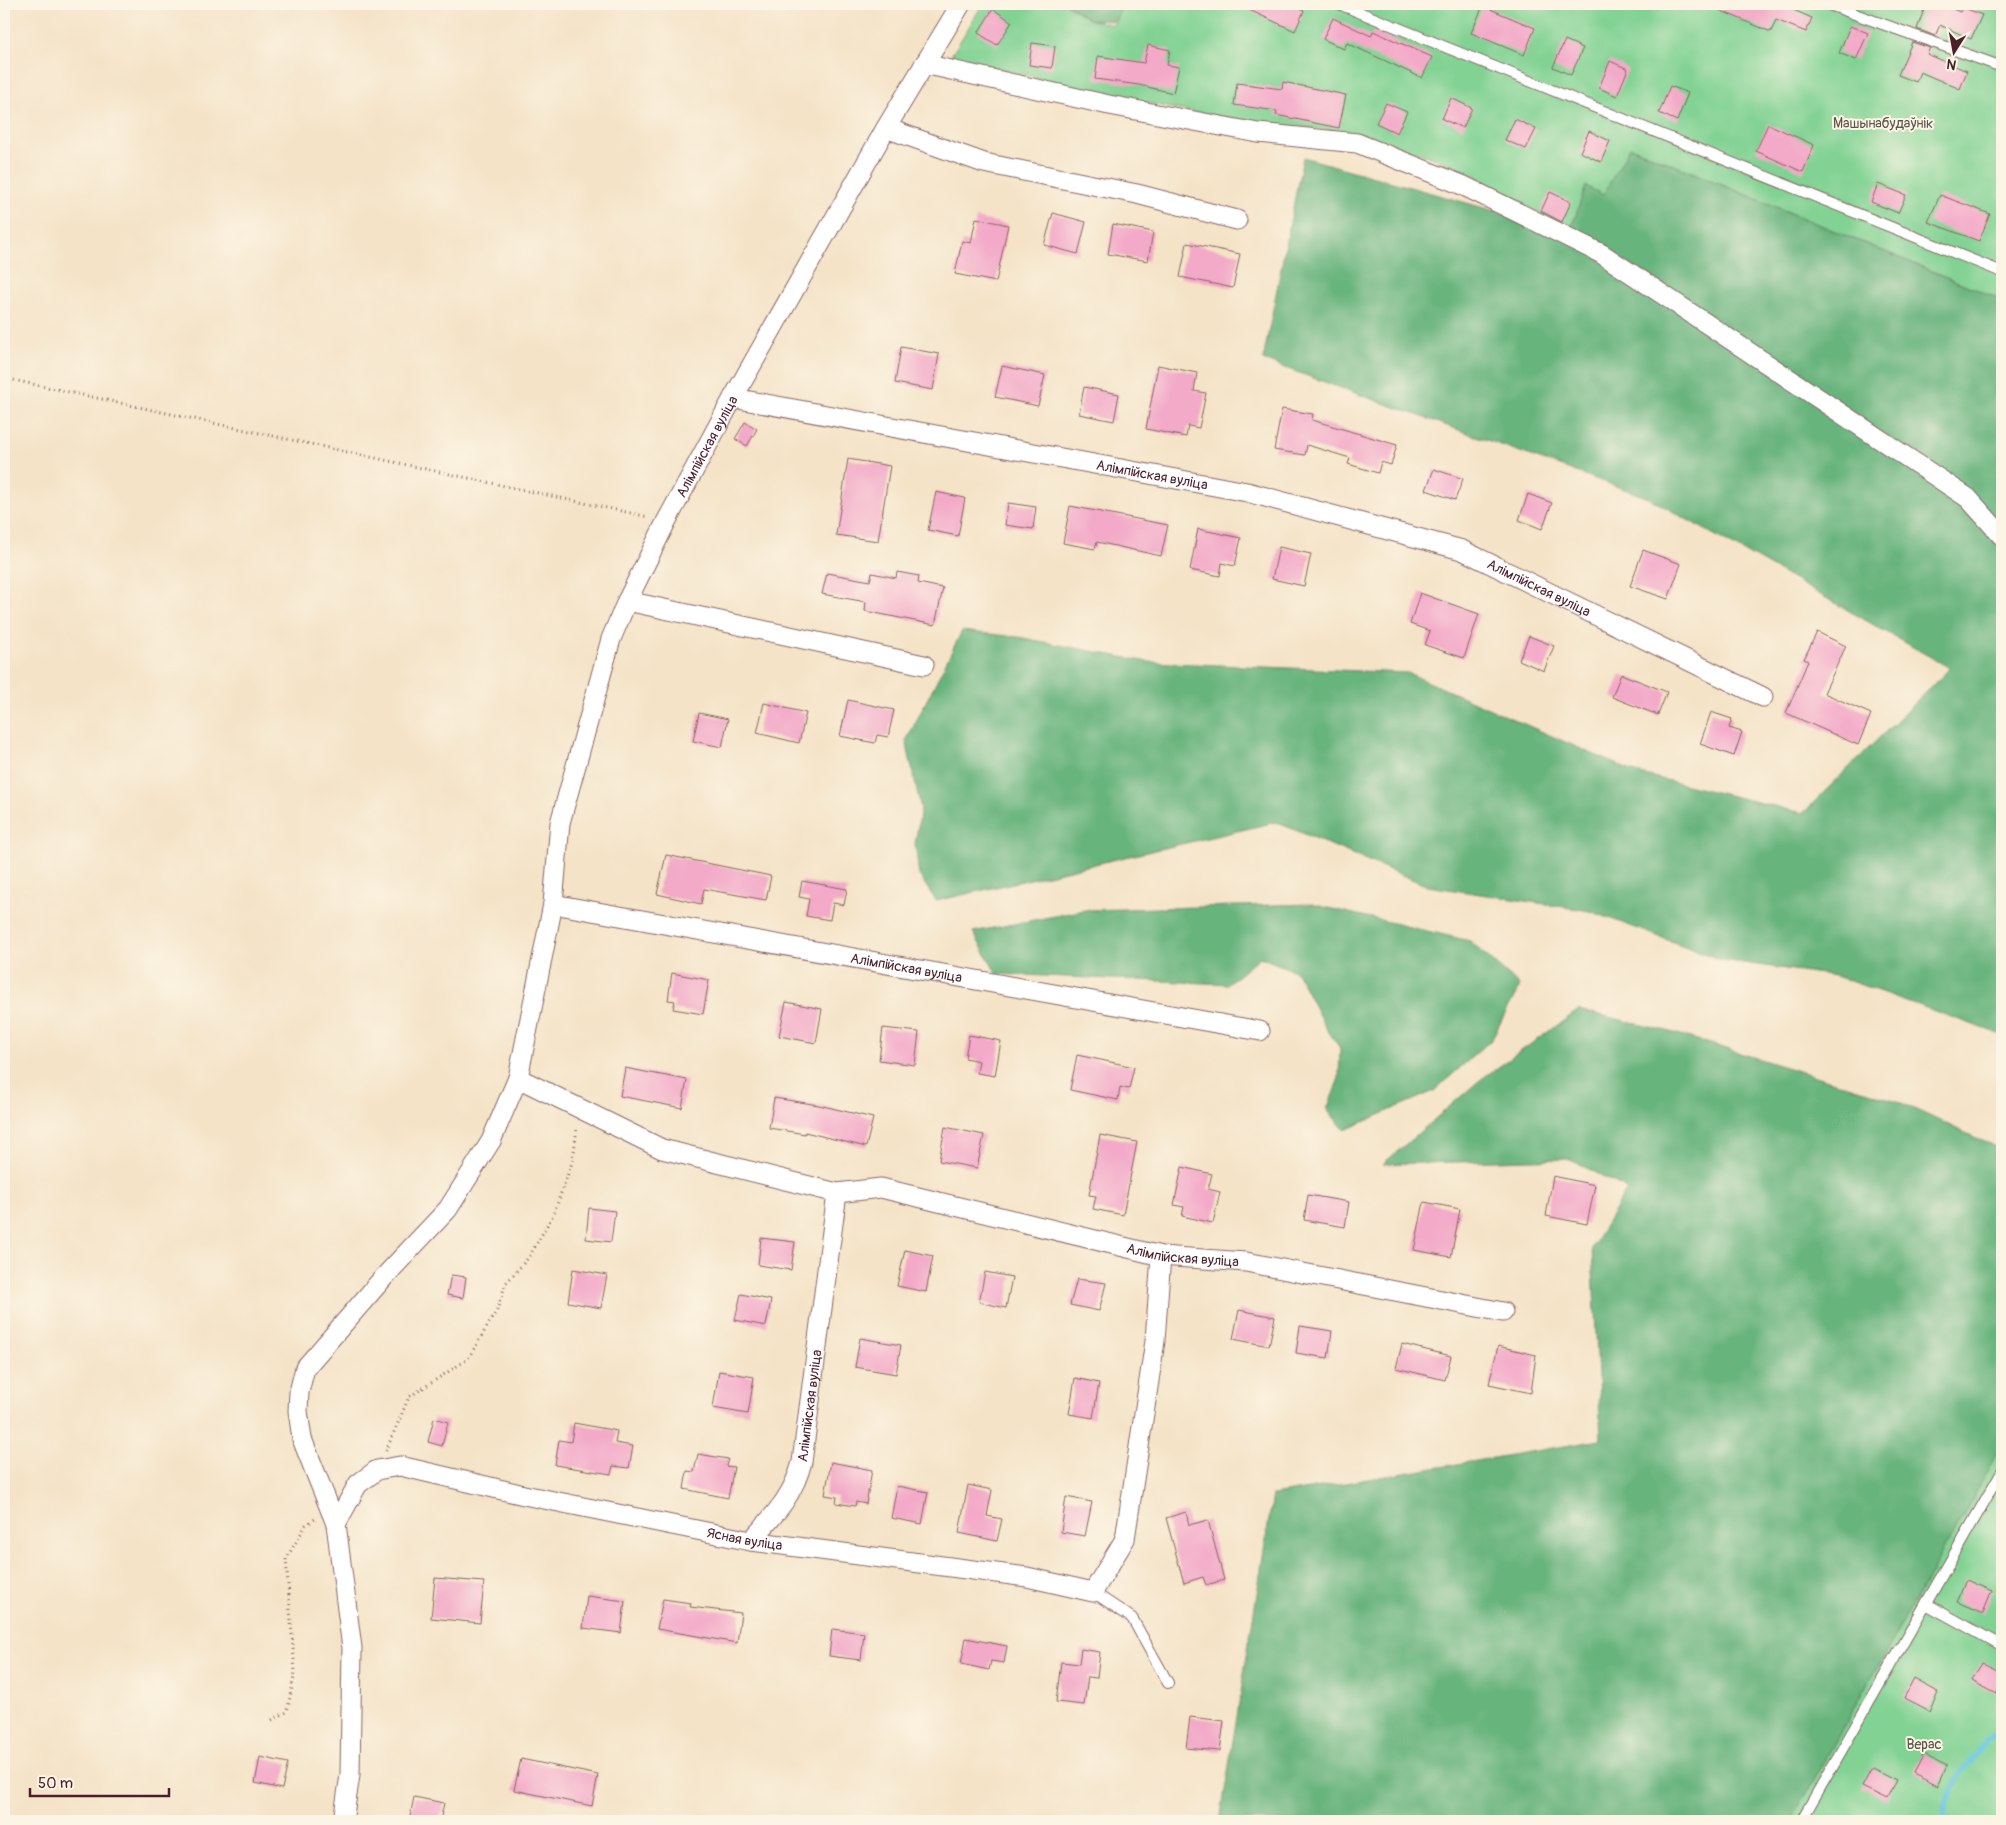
<svg xmlns="http://www.w3.org/2000/svg" width="2006" height="1825" font-family="Pangolin,sans-serif">
	<style>
		.green { fill: #81d293; stroke: #66785f }
		.forest { fill: #68b47d; stroke: #596a54 }
		.lines { fill: none; stroke-linecap: round; stroke-linejoin: round }
		.stream { stroke: #5ec6db; stroke-width: 5.5 }
		.building { fill: #f3a9c8 }
		.service-casing { stroke: #866462; stroke-width: 12 }
		.minor-casing { stroke: #866462; stroke-width: 21 }
		.path { stroke: #866462; stroke-width: 3; stroke-dasharray: 1 4; stroke-linecap: butt }
		.service { stroke: #fff; stroke-width: 10 }
		.minor { stroke: #fff; stroke-width: 19 }
		.labels { text-anchor: middle; stroke-width: 4; stroke-linejoin: round; paint-order: stroke }
		.park-label { font-size: 14px; fill: #5a554a; stroke: #fcf5e5 }
		.street-label { font-size: 14px; fill: #4a1f2b; stroke: #fcf5e5 }
	</style>
	<rect width="100%" height="100%" fill="#fcf5e5"/>
	<filter id="ink" filterUnits="userSpaceOnUse"><feTurbulence type="fractalNoise" baseFrequency=".02" numOctaves="2"/><feDisplacementMap in="SourceGraphic" scale="10" xChannelSelector="R" yChannelSelector="G"/><feConvolveMatrix kernelMatrix="1 2 1 2 8 2 1 2 1" color-interpolation-filters="sRGB"/></filter>
	<filter id="wash" filterUnits="userSpaceOnUse"><feTurbulence type="fractalNoise" baseFrequency=".0096" numOctaves="4" result="noise"/><feDisplacementMap in="SourceGraphic" scale="20" xChannelSelector="R" yChannelSelector="G"/><feGaussianBlur stdDeviation="1.12" result="paint"/><feColorMatrix in="noise" values="0 0 0 0 0 0 0 0 0 0 0 0 0 0 0 0 0 1.4 0 .05"/><feComposite in="paint" operator="in"/></filter>
	<g filter="url(#wash)">
		<rect width="100%" height="100%" fill="#f4e3c7"/>
		<path class="green" d="M983,4h82l26,16 22,5 10,-21h879v296l-371,-153 -28,48 -17,-9 -16,46 -111,-65 -95,-33 -99,-11 -85,-13 -123,-27 -106,-27z
			M2002,1446v375h-211z"/>
		<path class="forest" d="M1067,4h56l-8,17 -24,-1z
			M1630,147l372,153v735l-166,-59 -114,-16 -132,-49 -162,-25 -152,-64 -340,79 -17,-26 -4,-31 6,-35 -15,-68 56,-110 56,6 130,25 260,11 228,100 167,40 147,-145 -301,-170 -386,-138 40,-203 267,75 16,-46 17,9z
			M1311,904l159,37 50,45 -29,54 -57,51 -89,39 -18,-20 12,-32 1,-30 -16,-23 -27,-53 -37,-15 -32,27 -231,-10 -24,-42 112,-22z
			M1579,1010l92,22 226,69 105,49v296l-211,375h-571l53,-326 328,-55 -9,-192 35,-59 -57,-30 -187,5 97,-84z"/>
		<g class="lines">
			<path class="stream" d="M1945,1821c2,-39 30,-70 57,-94"/>
		</g>
		<g id="blocks">
			<path class="building" d="M1236,4h53l15,7 -9,20z
				M1705,4h75l32,14 -6,14 -30,-12 -5,12z
				M1926,4h15l19,8 2,-5 20,8 -11,24 -31,-14 -5,11 -18,-7z
				M1483,6l52,22 -11,27 -53,-22z
				M993,9l19,13 -15,23 -19,-12z
				M1333,18l38,18 2,-5 59,26 -10,21 -75,-35 -3,6 -21,-10z
				M1850,26l18,7 -12,27 -17,-7z
				M1565,40l18,8 -12,27 -18,-8z
				M1912,42l18,6 -3,6 40,17 -7,18 -40,-17 -4,10 -18,-7z
				M1032,43l23,3 -3,22 -23,-3z
				M1148,45l22,5 -3,15 12,2 -6,26 -34,-8 -44,-6 3,-23 46,7z
				M1610,61l18,8 -11,27 -18,-8z
				M1283,82l63,13 -7,33 -63,-13 1,-4 -43,-6 3,-22 45,6z
				M1670,86l18,7 -11,28 -18,-8z
				M1451,98l21,10 -9,20 -21,-9z
				M1386,103l21,9 -10,21 -21,-10z
				M1515,119l21,10 -10,20 -21,-9z
				M1768,124l46,21 -11,27 -47,-21z
				M1589,131l21,10 -9,21 -21,-10z
				M1878,184l28,11 -8,18 -27,-11z
				M1550,192l21,10 -9,20 -21,-11z
				M1940,195l50,19 -11,27 -51,-19z
				M1053,213l33,9 -8,32 -34,-9z
				M976,218l32,7 -12,57 -41,-8 7,-33 9,2z
				M1113,224l40,8 -5,29 -40,-7z
				M1187,243l53,11 -7,34 -53,-11z
				M901,347l38,7 -6,36 -38,-7z
				M1158,365l39,8 -3,18 12,2 -7,35 -11,-2 -2,11 -40,-8z
				M1002,366l43,9 -7,31 -43,-9z
				M1084,387l35,7 -5,27 -35,-7z
				M1282,409l31,5 -1,6 85,25 -6,20 -10,-3 -3,11 -30,-9 2,-6 -43,-13 -2,10 -31,-5z
				M745,422l12,7 -10,17 -12,-7z
				M848,459l42,7 -12,75 -42,-6z
				M1434,469l29,10 -8,21 -29,-10z
				M936,492l29,6 -7,38 -30,-6z
				M1528,494l24,9 -10,26 -23,-9z
				M1008,503l28,4 -3,22 -28,-4z
				M1070,506l98,19 -7,31 -64,-14 -2,7 -32,-6z
				M1198,529l43,9 -6,28 -13,-3 -2,13 -30,-6z
				M1279,547l32,7 -7,32 -32,-7z
				M1643,550l38,14 -13,35 -38,-13z
				M897,572l22,4 -1,7 25,5 -8,37 -70,-14 1,-9 -44,-8 5,-21 43,8 2,-8 24,5z
				M1420,593l59,21 -15,44 -39,-13 5,-14 -20,-7z
				M1817,632l29,14 -22,47 47,21 -13,31 -72,-32 22,-52 -4,-2z
				M1529,636l25,10 -10,25 -25,-11z
				M1621,674l46,18 -9,23 -46,-18z
				M848,700l46,10 -6,27 -11,-2 -2,8 -35,-7z
				M764,703l42,10 -7,30 -42,-10z
				M1711,712l21,7 -3,9 13,4 -8,24 -34,-12z
				M699,713l29,6 -6,28 -29,-6z
				M666,855l105,21 -5,24 -62,-11 -3,15 -44,-10z
				M802,881l45,8 -3,16 -11,-2 -3,17 -24,-4 3,-17 -10,-2z
				M672,973l37,7 -6,34 -30,-5 2,-8 -7,-1z
				M786,1002l36,7 -6,34 -37,-7z
				M883,1028l36,4 -4,33 -36,-5z
				M969,1035l32,6 -6,35 -18,-3 2,-12 -14,-3z
				M1077,1055l57,12 -5,22 -9,-2 -2,13 -48,-10z
				M625,1068l62,12 -5,28 -62,-12z
				M774,1098l45,7 54,13 -7,29 -61,-15v2l-36,-6z
				M945,1127l39,8 -7,33 -38,-7z
				M1100,1135l37,7 -14,73 -30,-6 3,-13 -7,-1z
				M1182,1167l30,7 -4,15 12,3 -7,31 -31,-7 2,-9 -10,-2z
				M1553,1176l42,9 -8,39 -41,-8z
				M1308,1195l41,7 -4,25 -41,-7z
				M1424,1202l36,7 -9,48 -37,-7z
				M589,1208l26,3 -4,31 -25,-3z
				M761,1238l34,4 -4,28 -33,-5z
				M905,1250l28,6 -7,36 -29,-6z
				M573,1269l34,6 -6,33 -33,-6z
				M985,1272l27,5 -6,31 -27,-6z
				M451,1275l15,2 -3,21 -16,-3z
				M1077,1279l29,4 -7,28 -29,-6z
				M741,1294l30,6 -5,26 -31,-6z
				M1239,1310l36,7 -6,29 -36,-7z
				M1300,1326l32,5 -4,27 -32,-5z
				M860,1338l41,7 -5,29 -41,-7z
				M1402,1344l49,12 -6,24 -49,-12z
				M1498,1346l38,9 -5,38 -42,-9z
				M719,1371l35,6 -6,37 -35,-6z
				M1075,1378l24,5 -6,35 -24,-4z
				M434,1418l14,4 -6,24 -14,-4z
				M574,1423l43,8 -2,12 18,3 -4,22 -16,-2 -2,8 -56,-9 4,-25 12,2z
				M698,1454l30,5 -2,7 8,1 -6,31 -44,-9 3,-18 7,1z
				M831,1462l41,8 -6,34 -10,-2 -1,4 -19,-3 1,-6 -12,-2z
				M968,1485l24,5 -5,26 15,3 -5,22 -38,-8z
				M897,1486l31,6 -6,32 -31,-6z
				M1066,1497l26,5 -7,34 -24,-4z
				M1186,1512l3,13 19,-5 16,60 -18,5 -3,-8 -19,6 -18,-65z
				M435,1578l49,4 -4,41 -49,-5z
				M1966,1580l26,11 -9,22 -26,-11z
				M587,1596l38,5 -4,32 -38,-5z
				M663,1599l28,4 -1,4 51,6 -4,30 -80,-14z
				M832,1629l32,4 -3,27 -32,-4z
				M966,1638l41,8 -3,17 -13,-2 -2,9 -28,-6z
				M1081,1649l19,3 -3,26 -9,-1 -4,28 -28,-3 5,-40 18,2z
				M1982,1662l20,10v11l-5,11 -25,-13z
				M1914,1679l24,13 -9,19 -25,-13z
				M1190,1717l34,4 -4,30 -34,-3z
				M1923,1754l24,12 -9,19 -25,-12z
				M260,1757l28,6 -6,26 -27,-6z
				M521,1759l77,16 -6,31 -78,-16z
				M1872,1768l24,12 -9,19 -25,-12z
				M414,1797l30,6 -4,18h-31z"/>
		</g>
	</g>
	<g filter="url(#ink)">
		<use href="#blocks" fill-opacity="0" stroke="#866462" stroke-width="1"/>
		<g class="lines">
			<defs>
				<path id="service" d="M1339,4l663,268
					M1827,4l175,63
					M1093,1592l39,26 36,65
					M1926,1604l76,42
					M1801,1821l201,-350"/>
				<g id="minor">
					<path d="M924,64l185,41 149,28 99,10 105,42 140,69 366,244 34,38"/>
					<path d="M886,128l98,35 153,31 100,26"/>
					<path id="s1" d="M733,398l514,94 215,58 301,147"/>
					<path d="M627,601l297,64"/>
					<path id="s2" d="M553,904l707,127"/>
					<path id="s3" d="M518,1078l144,71 175,44 44,-5 280,68 85,6 257,50"/>
					<path id="s4" d="M336,1524l22,-40 19,-14 23,-4 124,29 227,46 276,36 66,15 32,-53 30,-198 6,-85"/>
					<path id="s5" d="M751,1541c23,-26 42,-44 51,-79l35,-269"/>
					<path id="s6" d="M343,1821l7,-46 2,-127 -16,-124 -34,-85 -4,-28 1,-19 6,-24 79,-91 64,-68 43,-68 27,-63 35,-174 7,-81 51,-184 16,-38 40,-81 66,-122 153,-270 75,-124"/>
				</g>
			</defs>
			<use href="#service" class="service-casing"/>
			<use href="#minor" class="minor-casing"/>
			<path class="path" d="M4,378l645,139
				M386,1451l23,-54 59,-38 29,-49 9,-27 23,-26 24,-42 20,-55 4,-32
				M272,1720l15,-8 8,-40 -9,-113 20,-34 9,-6"/>
			<use href="#service" class="service"/>
			<use href="#minor" class="minor"/>
		</g>
	</g>
	<g class="labels">
		<g class="park-label">
			<text x="1883" y="128">Машынабудаўнік</text>
			<text x="1924" y="1749">Верас</text>
		</g>
		<g class="street-label">
			<text dy="5" stroke="none"><textPath href="#s6" startOffset="1490">Алімпійская вуліца</textPath></text>
			<text dy="5" stroke="none"><textPath href="#s1" startOffset="426">Алімпійская вуліца</textPath></text>
			<text dy="5" stroke="none"><textPath href="#s1" startOffset="831">Алімпійская вуліца</textPath></text>
			<text dy="5" stroke="none"><textPath href="#s2" startOffset="359">Алімпійская вуліца</textPath></text>
			<text dy="5" stroke="none"><textPath href="#s3" startOffset="695">Алімпійская вуліца</textPath></text>
			<text dy="5" stroke="none"><textPath href="#s5" startOffset="152">Алімпійская вуліца</textPath></text>
			<text dy="5" stroke="none"><textPath href="#s4" startOffset="445">Ясная вуліца</textPath></text>
		</g>
	</g>
	<rect width="2006" height="1825" fill="none" stroke="#fcf5e5" stroke-width="20"/>
	<g transform="translate(1954 52) rotate(191)" stroke="#fcf5e5" stroke-width="4" paint-order="stroke">
	<path d="M0-4L9 19L0 12L-9 19Z" fill="#4a1f2b"/>
	<text y="-8" font-size="14" font-weight="bold" text-anchor="middle" fill="#4a1f2b">N</text>
	</g>
	<path d="M30 1788v8h139v-8" fill="none" stroke="#4a1f2b" stroke-width="2.5"/>
	<text x="38" y="1788" font-size="15" fill="#4a1f2b" stroke="#fcf5e5" stroke-width="4" paint-order="stroke">50 m</text>
</svg>
